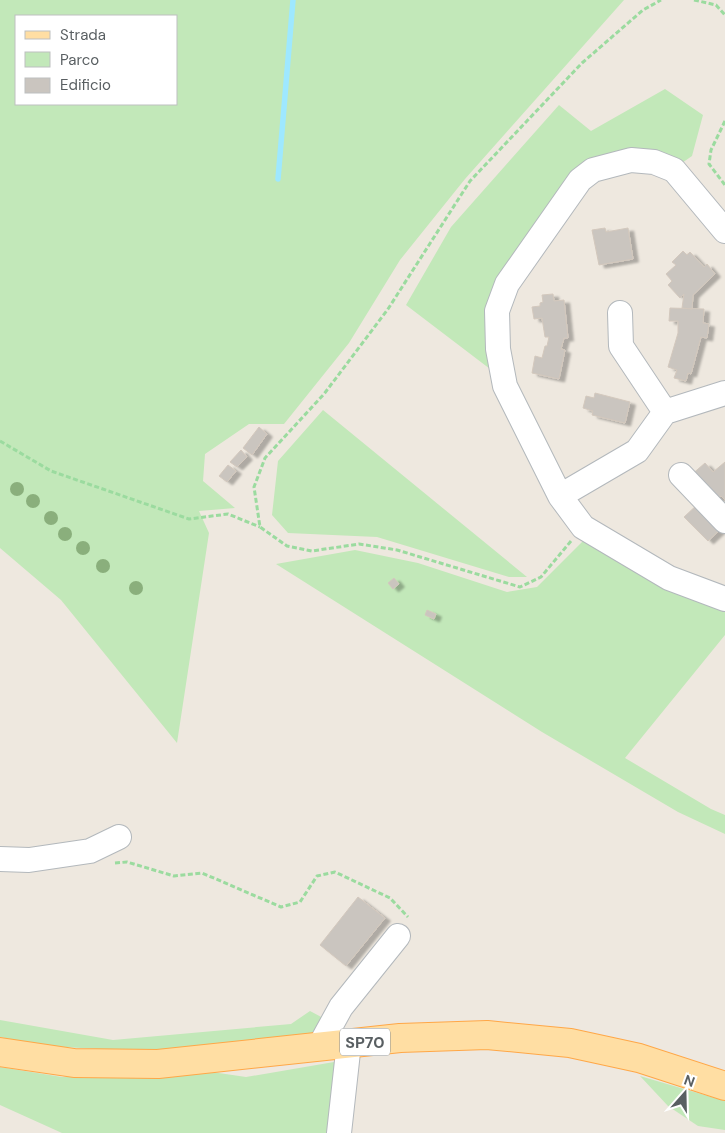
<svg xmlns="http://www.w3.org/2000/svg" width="725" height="1133" font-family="'DM Sans',sans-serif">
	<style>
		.green { fill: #c2e8b9; fill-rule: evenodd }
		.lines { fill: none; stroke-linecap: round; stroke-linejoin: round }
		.stream { stroke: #9ee8ff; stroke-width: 5.5 }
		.building { fill: #cac5bf; stroke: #d3c8bd; filter: url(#shadow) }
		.minor-casing { stroke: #b3b8bc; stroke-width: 26 }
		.major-casing { stroke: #ffa747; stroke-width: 30 }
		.path { stroke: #9bdb9f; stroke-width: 3; stroke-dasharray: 5 2.5; stroke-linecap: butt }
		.minor { stroke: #fff; stroke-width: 24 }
		.major { stroke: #ffdea3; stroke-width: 28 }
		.tree { fill: #8aaf7c }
		.labels { text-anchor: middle; stroke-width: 4.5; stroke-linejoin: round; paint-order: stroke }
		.shield { fill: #fff; stroke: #8b8f91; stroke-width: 1 }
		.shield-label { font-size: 16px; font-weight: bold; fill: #595f62 }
	</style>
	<defs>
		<filter id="shadow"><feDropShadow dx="5.5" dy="3" stdDeviation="1" flood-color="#0004"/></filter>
	</defs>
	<rect width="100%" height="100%" fill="#eee8df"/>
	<path class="green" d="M0,0h624l-159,179 -65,81 -51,83 -65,81h-35l-44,30 -2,27 32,27 -36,3 10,22 -32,210 -116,-143 -61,-52zM16,16h160v88h-160z
		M665,89l38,26 -11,41 -13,9 -75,-9 -102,119 -8,97 -88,-67 45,-78 108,-122 32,26z
		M323,410l204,167h-18l-132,-40 -89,-4 -16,-18 6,-54z
		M583,541l38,22 104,48v24l-100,123 86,51 14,6v19l-47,-22 -136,-80 -266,-168 79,-14 63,13 89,29 30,-5z
		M310,1011l15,8 -14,18 -91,10 -86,4 -88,-5 -46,-9v-17l113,20 178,-16z
		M334,1062l5,2 -7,69h-270l-62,-28v-38l62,10 143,-6 41,6z
		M640,1076l85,25v29l-27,-4 -30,-20z"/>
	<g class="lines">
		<path class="stream" d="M278,179l15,-179"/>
	</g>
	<path class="building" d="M605,228l1,4 22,-4 5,31 -34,6 -7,-35z
		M683,251l4,4 3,-3 14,15 3,-3 8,10 -22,21 -1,14 -10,-1 2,-14 -4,4 -12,-13 4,-4 -6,-7 10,-9 -4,-3z
		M553,294l1,7 10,-1 4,38h-4l-3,11 4,1 -6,29 -27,-6 3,-17 7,2 3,-12h2l2,-9h-4l-3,-19 -8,1 -2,-12 8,-1v-3l3,-1 -1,-7z
		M670,308l34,1 -1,14 6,1 -2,14 -6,-1 -10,37 -3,-1 -2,8 -12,-3 3,-8 -9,-3 10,-34v-12h-9z
		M595,393l35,9 -5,21 -33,-8 1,-4 -10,-3 3,-12 8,2z
		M259,427l8,7 -15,21 -9,-7z
		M241,450l6,7 -10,10 -7,-5z
		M725,462v38l-4,-4 -7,6 -24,-26 15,-13 8,9z
		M228,465l8,6 -9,11 -8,-6z
		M699,503l23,25 -14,13 -24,-24z
		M394,578l5,6 -6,5 -5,-6z
		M427,610l9,4 -2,5 -9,-4z
		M358,897l27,21 -39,48 -26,-21z"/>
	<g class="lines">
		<defs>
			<path id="minor" d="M620,313l1,33 44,66
				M725,393l-60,19 -28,39 -77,45 23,31 86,51 56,21
				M681,475l44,46
				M560,496l-55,-110 -7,-37 -1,-38 10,-27 73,-104 13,-10 38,-10 23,2 20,8 51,61
				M0,859l29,1 61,-9 29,-14
				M319,1047l22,-40 57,-71
				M339,1133l10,-90"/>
			<path id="major" d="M0,1052l74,11 84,1 242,-26 87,-3 83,8 69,15 86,28"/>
		</defs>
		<use href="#minor" class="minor-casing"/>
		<use href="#major" class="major-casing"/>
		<path class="path" d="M694,0l22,5 9,10
			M725,121l-14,29 -2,14 16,21
			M0,441l51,30 138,48 39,-5 32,13
			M571,541l-30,36 -21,10 -123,-37 -38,-6 -47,7 -25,-5 -27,-19 -6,-40 11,-29 59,-64 64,-85 82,-128 112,-118 61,-53 18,-10
			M115,863l12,-1 47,14 28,-3 79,34 19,-5 17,-26 18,-4 55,26 18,19"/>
		<use href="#minor" class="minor"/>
		<use href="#major" class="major"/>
	</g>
	<g class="tree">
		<circle cx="17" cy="489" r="7"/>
		<circle cx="33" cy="501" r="7"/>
		<circle cx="51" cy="518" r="7"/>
		<circle cx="65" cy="534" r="7"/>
		<circle cx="83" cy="548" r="7"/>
		<circle cx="103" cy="566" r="7"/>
		<circle cx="136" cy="588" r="7"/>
	</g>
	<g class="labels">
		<rect class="shield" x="340" y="1028.5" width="50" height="27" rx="4"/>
		<g class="shield-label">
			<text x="365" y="1048">SP70</text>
		</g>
	</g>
	<rect x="15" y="15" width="162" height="90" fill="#ffffff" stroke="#bdbfc0"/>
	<rect x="25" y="31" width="25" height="8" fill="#ffdea3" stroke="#bdbfc0"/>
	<text x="60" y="40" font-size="15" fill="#595f62">Strada</text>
	<rect x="25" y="52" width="25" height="15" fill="#c2e8b9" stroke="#bdbfc0"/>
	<text x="60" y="65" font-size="15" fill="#595f62">Parco</text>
	<rect x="25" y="78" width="25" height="15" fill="#cac5bf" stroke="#bdbfc0"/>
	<text x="60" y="90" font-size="15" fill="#595f62">Edificio</text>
	<g transform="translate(685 1093) rotate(20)" stroke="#ffffff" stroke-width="4" paint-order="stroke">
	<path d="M0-4L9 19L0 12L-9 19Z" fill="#595f62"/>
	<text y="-8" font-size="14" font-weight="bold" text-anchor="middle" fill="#595f62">N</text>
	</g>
</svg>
